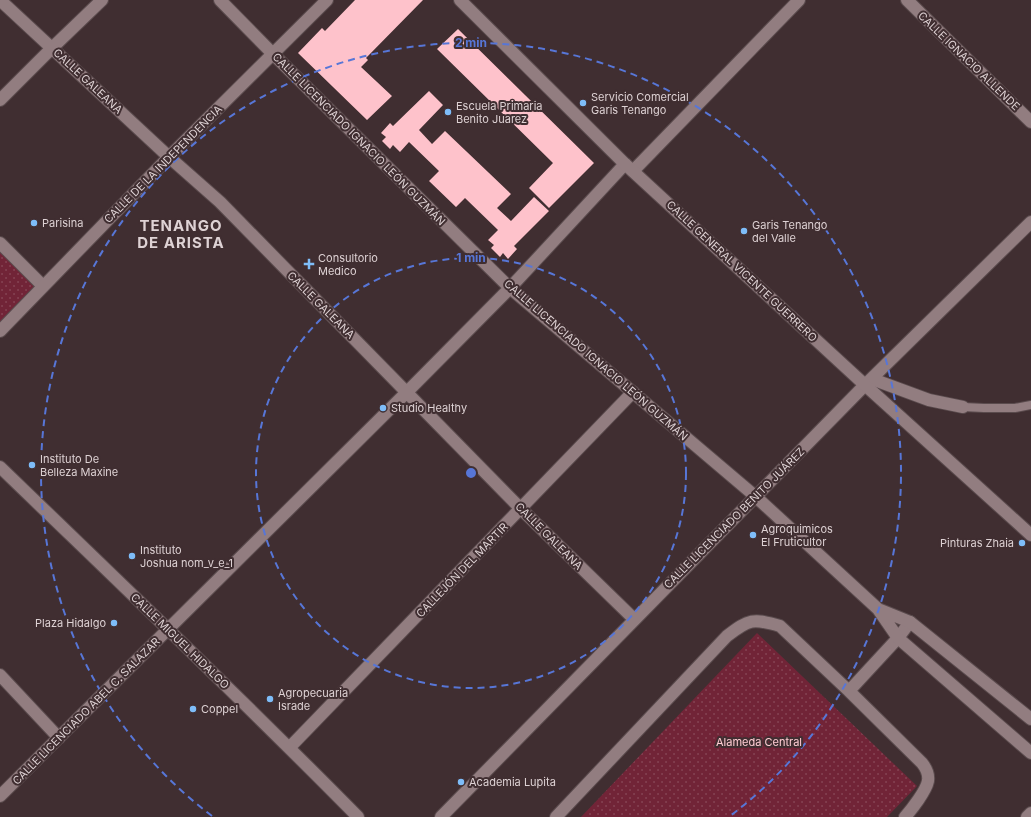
<svg xmlns="http://www.w3.org/2000/svg" width="1031" height="817" font-family="Inter,sans-serif">
	<style>
		.park { fill: url(#park-dots) }
		.building { fill: #fec2cb }
		.lines { fill: none; stroke-linecap: round; stroke-linejoin: round }
		.service-casing { stroke: #5a4b4d; stroke-width: 10 }
		.minor-casing { stroke: #5a4b4d; stroke-width: 14 }
		.tertiary-casing { stroke: #5a4b4d; stroke-width: 14 }
		.service { stroke: #927d80; stroke-width: 8 }
		.minor { stroke: #927d80; stroke-width: 12 }
		.tertiary { stroke: #927d80; stroke-width: 12 }
		.ring { fill: none; stroke: #5776d7; stroke-width: 2; stroke-dasharray: 7 5 }
		.poi-dot { fill: #7ebdf9; stroke: #402e31; stroke-width: 1.5 }
		.labels { text-anchor: middle; stroke-width: 4; stroke-linejoin: round; paint-order: stroke }
		.street-label { font-size: 11px; fill: #ded2d4; stroke: #402e31 }
		.poi-label { font-size: 11px; fill: #ded2d4; stroke: #402e31; text-anchor: start }
		.park-label { font-size: 11px; fill: #ffccd3; stroke: #402e31 }
		.district-label { font-size: 15px; font-weight: bold; letter-spacing: 1px; fill: #ded2d4; stroke: #402e31 }
		.centre { fill: #5776d7; stroke: #402e31; stroke-width: 2 }
		.ring-label { font-size: 12px; text-anchor: middle; font-weight: bold; fill: #5776d7; stroke: #402e31; stroke-width: 4; stroke-linejoin: round; paint-order: stroke }
	</style>
	<defs>
		<pattern id="park-dots" width="8" height="8" patternUnits="userSpaceOnUse"><rect width="8" height="8" fill="#712437"/><path d="M2 2h.1M6 6h.1" fill="none" stroke="#854353" stroke-width="1.8" stroke-linecap="round"/></pattern>
	</defs>
	<rect width="100%" height="100%" fill="#402e31"/>
	<path class="park" d="M0,248l37,37 -37,37z
		M757,633l160,153 -30,31h-306z"/>
	<path class="building" d="M355,0h68l-57,58 2,2 -7,7 31,29 -25,24 -69,-67 24,-25 3,3z
		M458,29l136,134 -45,45 -20,-20 24,-25 -116,-114z
		M429,91l14,14 -24,25 13,14 13,-13 66,63 -14,14 14,13 23,-24 15,14 -35,35 3,3 -9,10 -5,-6 -3,4 -9,-9 3,-3 -6,-5 10,-10 -33,-32 -9,9 -27,-26 10,-10 -30,-29 -9,10 -7,-7 -3,4 -8,-8 4,-4 -5,-4 9,-10 3,3z"/>
	<g class="lines">
		<defs>
			<path id="service" d="M963,407l21,1h31l16,-3"/>
			<path id="minor" d="M0,0l169,157 51,45 301,307 113,110
				M220,0l53,54
				M907,0l124,122
				M0,100l52,-52 50,-48
				M633,171l166,-171
				M0,243l43,43
				M872,379l57,21 34,7
				M0,675l59,63
				M290,747l343,-355
				M0,796l407,-404 103,-104 115,-124
				M441,817l424,-432 166,-163
				M556,817l171,-181c22,-17 26,-18 53,-10l69,65
				M905,817c7,-8 21,-26 23,-36 1,-7 -2,-13 -6,-18l-73,-72 49,-53 12,-16
				M1027,817l4,-4"/>
			<path id="tertiary" d="M460,0l165,164 240,221 166,150
				M273,54l237,234 245,208 123,113 20,29 133,115
				M0,331l169,-174 158,-157
				M0,467c120,116 241,231 358,350
				M878,609l32,13 121,97"/>
		</defs>
		<use href="#service" class="service-casing"/>
		<use href="#minor" class="minor-casing"/>
		<use href="#tertiary" class="tertiary-casing"/>
		<use href="#service" class="service"/>
		<use href="#minor" class="minor"/>
		<use href="#tertiary" class="tertiary"/>
	</g>
	<g class="ring">
		<circle cx="471" cy="473" r="215"/>
		<path d="M212 816A430 430 0 1 1 730 816"/>
	</g>
	<g class="poi-dot">
		<circle cx="583" cy="103" r="4"/>
		<circle cx="448" cy="112" r="4"/>
		<circle cx="34" cy="223" r="4"/>
		<circle cx="744" cy="231" r="4"/>
		<path d="M307 258h4v4h4v4h-4v4h-4v-4h-4v-4h4z"/>
		<circle cx="383" cy="408" r="4"/>
		<circle cx="32" cy="465" r="4"/>
		<circle cx="753" cy="535" r="4"/>
		<circle cx="1022" cy="543" r="4"/>
		<circle cx="132" cy="556" r="4"/>
		<circle cx="114" cy="623" r="4"/>
		<circle cx="270" cy="699" r="4"/>
		<circle cx="193" cy="709" r="4"/>
		<circle cx="461" cy="782" r="4"/>
	</g>
	<g class="labels">
		<g class="street-label">
			<text transform="translate(969 61) rotate(44)" y="4">CALLE IGNACIO ALLENDE</text>
			<text transform="translate(88 81) rotate(43)" y="4">CALLE GALEANA</text>
			<text transform="translate(359 139) rotate(45)" y="4">CALLE LICENCIADO IGNACIO LEÓN GUZMÁN</text>
			<text transform="translate(163 164) rotate(-45)" y="4">CALLE DE LA INDEPENDENCIA</text>
			<text transform="translate(742 271) rotate(43)" y="4">CALLE GENERAL VICENTE GUERRERO</text>
			<text transform="translate(321 305) rotate(45)" y="4">CALLE GALEANA</text>
			<text transform="translate(596 360) rotate(41)" y="4">CALLE LICENCIADO IGNACIO LEÓN GUZMÁN</text>
			<text transform="translate(734 518) rotate(-45)" y="4">CALLE LICENCIADO BENITO JUÁREZ</text>
			<text transform="translate(549 536) rotate(45)" y="4">CALLE GALEANA</text>
			<text transform="translate(462 570) rotate(-46)" y="4">CALLEJÓN DEL MARTIR</text>
			<text transform="translate(180 641) rotate(44)" y="4">CALLE MIGUEL HIDALGO</text>
			<text transform="translate(86 711) rotate(-45)" y="4">CALLE LICENCIADO ABEL C. SALAZAR</text>
		</g>
		<g class="poi-label">
			<text x="591" y="101">Servicio Comercial<tspan x="591" dy="13">Garis Tenango</tspan></text>
			<text x="456" y="110">Escuela Primaria<tspan x="456" dy="13">Benito Juarez</tspan></text>
			<text x="42" y="227">Parisina</text>
			<text x="752" y="229">Garis Tenango<tspan x="752" dy="13">del Valle</tspan></text>
			<text x="318" y="262">Consultorio<tspan x="318" dy="13">Medico</tspan></text>
			<text x="391" y="412">Studio Healthy</text>
			<text x="40" y="463">Instituto De<tspan x="40" dy="13">Belleza Maxine</tspan></text>
			<text x="761" y="533">Agroquimicos<tspan x="761" dy="13">El Fruticultor</tspan></text>
			<text x="1014" y="547" text-anchor="end">Pinturas Zhaia</text>
			<text x="140" y="554">Instituto<tspan x="140" dy="13">Joshua nom_v_e_1</tspan></text>
			<text x="106" y="627" text-anchor="end">Plaza Hidalgo</text>
			<text x="278" y="697">Agropecuaria<tspan x="278" dy="13">Israde</tspan></text>
			<text x="201" y="713">Coppel</text>
			<text x="469" y="786">Academia Lupita</text>
		</g>
		<g class="park-label">
			<text x="759" y="746">Alameda Central</text>
		</g>
		<g class="district-label">
			<text x="181" y="231">TENANGO<tspan x="181" dy="17">DE ARISTA</tspan></text>
		</g>
	</g>
	<circle cx="471" cy="473" r="6" class="centre"/>
	<g class="ring-label">
		<text x="471" y="47">2 min</text>
		<text x="471" y="262">1 min</text>
	</g>
</svg>
